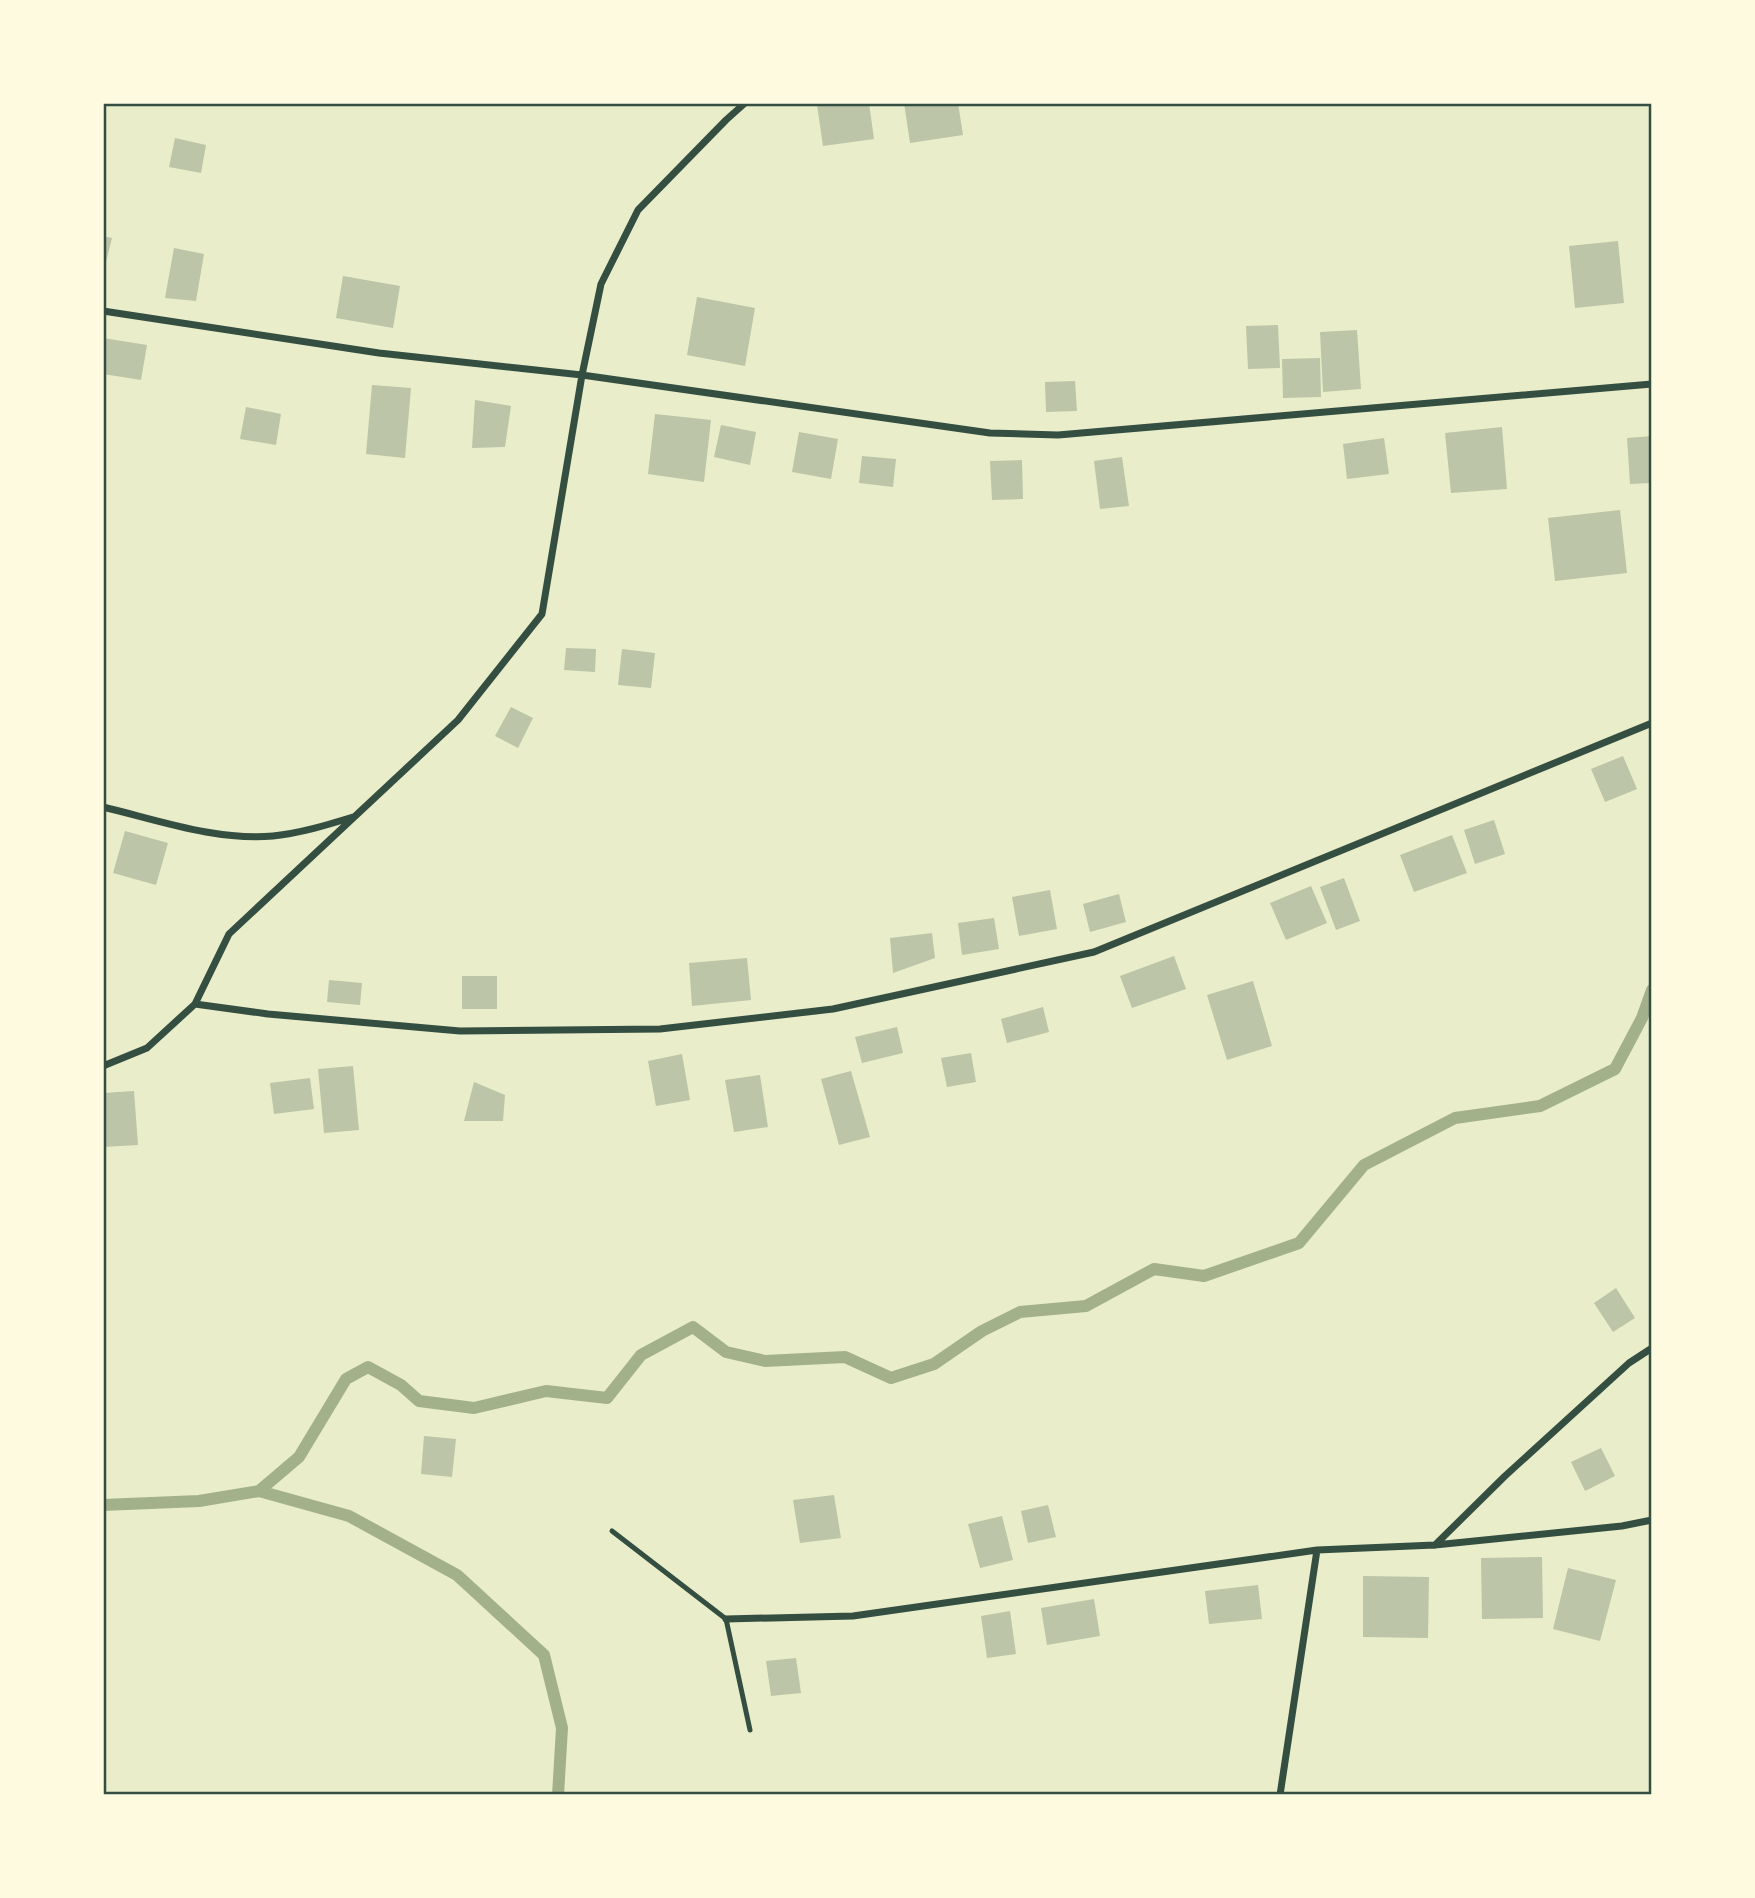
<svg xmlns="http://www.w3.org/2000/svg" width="1755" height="1898" font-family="Lato,sans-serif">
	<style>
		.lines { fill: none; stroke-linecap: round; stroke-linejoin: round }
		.stream { stroke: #a3b18a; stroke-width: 12 }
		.building { fill: #bcc5a7 }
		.service { stroke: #344e41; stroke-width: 5 }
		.minor { stroke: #344e41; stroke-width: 7 }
		.neatline { fill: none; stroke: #344e41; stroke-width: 2.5 }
	</style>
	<rect width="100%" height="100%" fill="#e9edc9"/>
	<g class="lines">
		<path class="stream" d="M259,1491l90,25 108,59 87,80 18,73 -4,67
			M103,1505l96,-4 60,-10 40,-34 47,-78 22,-12 33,18 18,16 55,7 72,-17 61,7 34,-43 52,-28 33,25 39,9 80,-4 46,21 43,-14 48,-33 38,-19 66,-6 68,-37 50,7 95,-33 65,-78 91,-47 85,-12 75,-37 27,-51 10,-28"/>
	</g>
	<path class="building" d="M827,103h42l5,36 -51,7 -6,-41z
		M904,103h54l5,32 -53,8z
		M175,138l31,7 -5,28 -32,-6z
		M103,236l9,2 -8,32h-1z
		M1618,241l6,62 -49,5 -6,-62z
		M174,248l30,6 -8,47 -31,-3z
		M343,276l57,10 -7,42 -57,-10z
		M697,297l58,11 -10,58 -58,-11z
		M1278,325l2,43 -32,1 -2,-43z
		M1357,330l4,59 -38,3 -3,-60z
		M103,338l44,7 -6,35 -38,-6z
		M1320,358l1,39 -38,1 -1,-39z
		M1075,381l2,30 -31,1 -1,-30z
		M372,385l39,3 -6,70 -39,-4z
		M475,400l36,6 -6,41 -33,1z
		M246,407l35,7 -5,31 -36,-6z
		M655,414l56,6 -7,62 -56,-8z
		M721,425l35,7 -6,33 -36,-8z
		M1502,427l5,62 -56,4 -6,-60z
		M799,432l39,7 -7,40 -39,-7z
		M1652,436v47l-22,1 -3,-46z
		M1384,438l5,36 -42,5 -4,-35z
		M862,456l34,3 -3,28 -34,-4z
		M1122,457l7,49 -29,3 -6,-48z
		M1022,460l1,39 -31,1 -2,-39z
		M1620,510l7,63 -72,8 -7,-63z
		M566,648l30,1 -1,23 -31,-2z
		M622,649l33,4 -4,35 -33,-3z
		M511,707l22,11 -15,30 -23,-12z
		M1623,756l14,33 -32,13 -14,-33z
		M1494,820l11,34 -30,10 -11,-34z
		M125,831l43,12 -12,42 -43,-12z
		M1452,835l15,38 -53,19 -14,-37z
		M1344,878l16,43 -24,9 -16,-43z
		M1311,886l16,37 -41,17 -16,-37z
		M1050,890l7,39 -38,7 -7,-39z
		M1119,894l7,28 -36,10 -7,-28z
		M994,918l5,31 -37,6 -4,-32z
		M932,933l3,25 -42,15 -3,-35z
		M1174,956l12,33 -54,19 -12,-32z
		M747,958l4,42 -59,6 -3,-43z
		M462,976h35v33h-35z
		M329,980l33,3 -2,22 -33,-3z
		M1253,981l19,65 -45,14 -20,-65z
		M1043,1007l6,25 -42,11 -6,-24z
		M897,1027l6,26 -41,10 -7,-26z
		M971,1053l5,29 -29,5 -6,-29z
		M682,1054l8,46 -34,6 -8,-45z
		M353,1066l6,64 -35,3 -6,-64z
		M851,1071l19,66 -31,8 -18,-66z
		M760,1075l8,52 -34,5 -9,-52z
		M310,1078l4,31 -40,5 -4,-31z
		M474,1082l31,13 -2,26h-39z
		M134,1091l4,54 -35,2v-54z
		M1616,1288l19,30 -22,14 -19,-29z
		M424,1436l32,3 -4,38 -31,-3z
		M1601,1448l14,28 -30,15 -14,-29z
		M834,1495l7,43 -41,5 -7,-43z
		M1048,1505l8,32 -28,6 -7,-32z
		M1002,1516l11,44 -33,8 -12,-44z
		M1542,1557l1,61 -61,1 -1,-61z
		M1568,1568l48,12 -16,61 -47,-12z
		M1363,1576l66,1 -1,61 -65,-1z
		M1258,1585l4,34 -53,5 -4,-33z
		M1094,1599l6,37 -53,9 -6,-37z
		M1010,1611l6,43 -29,4 -6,-42z
		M796,1658l5,35 -30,3 -5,-35z"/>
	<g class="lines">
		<path class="service" d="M612,1531l114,88 24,111"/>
		<path class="minor" d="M103,311l276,42 203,22 408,58 68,2 594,-51
			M103,807c55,13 113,34 170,29 28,-3 54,-11 80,-19
			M195,1004l73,10 192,17 200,-2 173,-20 261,-57 558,-229
			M103,1066l44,-18 48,-44 34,-70 229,-214 84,-106 40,-239 19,-91 37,-74 88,-90 19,-17
			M1435,1545l70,-69 124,-113 23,-15
			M726,1619l127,-3 464,-66 118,-5 187,-19 30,-6
			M1280,1795l37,-245"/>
	</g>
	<rect width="1755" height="1898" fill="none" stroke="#fefae0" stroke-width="210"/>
	<rect x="105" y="105" width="1545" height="1688" class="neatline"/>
</svg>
